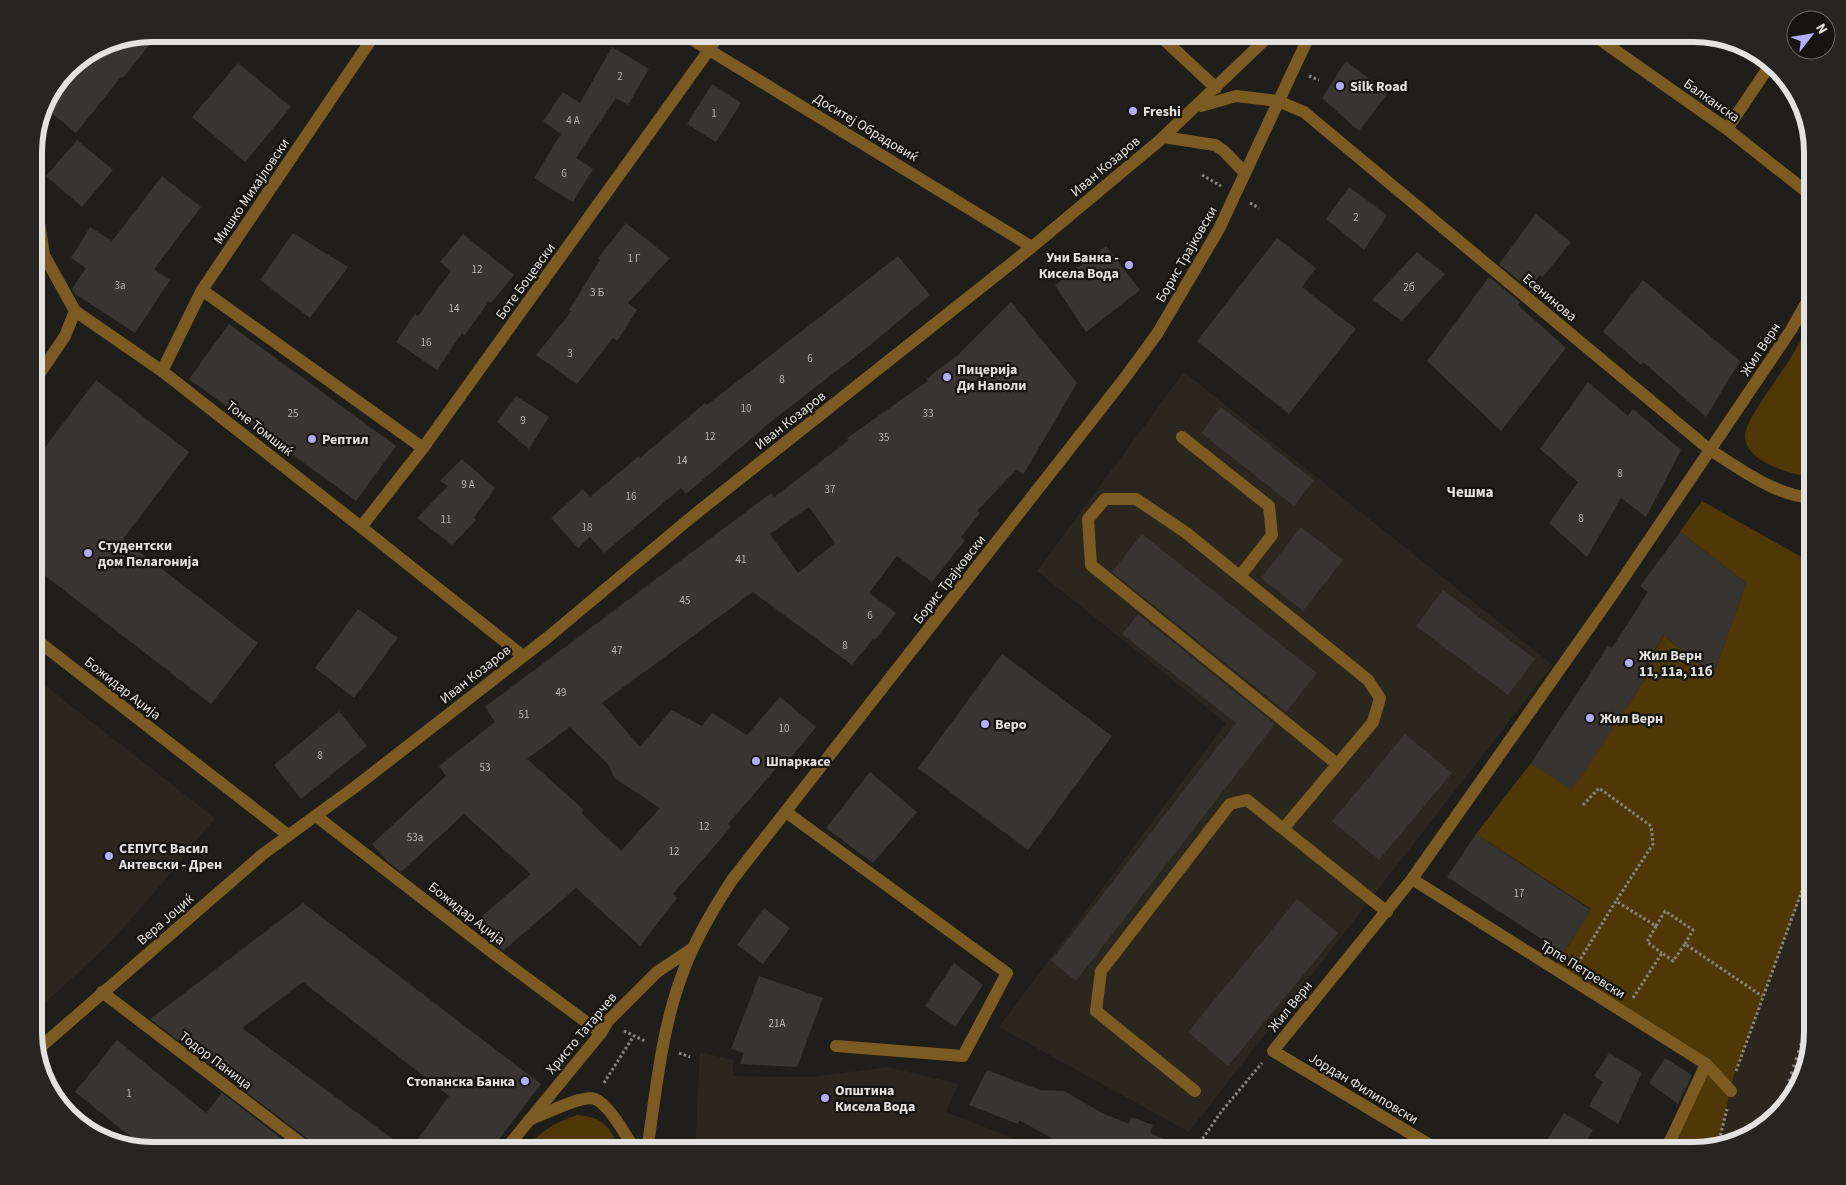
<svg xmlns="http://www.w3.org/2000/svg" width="1846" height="1185" font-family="'Source Sans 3',sans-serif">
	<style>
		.built { fill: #2b261e }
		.green { fill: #503706 }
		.building { fill: #383532; fill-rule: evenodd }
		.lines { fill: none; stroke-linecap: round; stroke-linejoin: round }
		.path { stroke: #888784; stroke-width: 3; stroke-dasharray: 2.5 2.5; stroke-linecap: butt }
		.service { stroke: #7b5b22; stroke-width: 12 }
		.minor { stroke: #7b5b22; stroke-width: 12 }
		.tertiary { stroke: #7b5b22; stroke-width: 12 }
		.rail { stroke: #888684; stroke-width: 4; stroke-dasharray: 2.5 5; stroke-linecap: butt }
		.poi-dot { fill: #b4acf9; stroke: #161512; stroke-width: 2 }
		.labels { text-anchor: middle; stroke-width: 4.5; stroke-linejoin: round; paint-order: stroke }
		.number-label { font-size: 11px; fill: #b8b7b4 }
		.poi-label { font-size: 14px; font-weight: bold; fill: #e3e2e0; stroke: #161512; text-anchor: start }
		.street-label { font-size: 14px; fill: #e3e2e0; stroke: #161512 }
		.neighbourhood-label { font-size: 15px; font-weight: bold; fill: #e3e2e0; stroke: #161512 }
		.rim { fill: none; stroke: #e3e2e0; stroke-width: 6 }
	</style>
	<rect width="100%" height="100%" fill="#201e1b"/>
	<path class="built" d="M1184,372l369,293 -364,467 -190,-105 227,-304 -189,-152z
		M34,677l181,141 -61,75 -48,54 -72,66z
		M1812,863v170l-20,65 -39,37 -35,10 16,-70z
		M700,1052l33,8v16l77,1 78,-10 70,17 -12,28 100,39h-351z"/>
	<path class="green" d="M1812,318v159c-20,-2 -68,-15 -67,-42 1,-16 33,-57 43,-73 9,-14 16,-29 24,-44z
		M1702,501l110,62v301l-78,211 -16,70 -24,6h-30l42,-87 -152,-96 37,-59 -115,-75 55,-71 41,26 77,-116v-12l18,-31v8l46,38 33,-93 -66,-51z
		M577,1115c27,2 33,12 43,36h-98c19,-19 29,-27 55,-36z"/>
	<path class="building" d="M152,34h6l-35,44 -2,-1 -45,56 -33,-27 26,-38 14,-9 24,-16z
		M612,47l37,22 -21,36 -12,-7 -40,60 17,11 -20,33 -39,-24 27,-44 -18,-13 20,-29 17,11z
		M1346,61l42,32 -29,38 -37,-33z
		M238,63l53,44 -46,55 -53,-45z
		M712,84l29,19 -25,39 -29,-18z
		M77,140l36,30 -31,37 -36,-31z
		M162,176l39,31 -47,62 16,11 -35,53 -60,-39 -3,-5 14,-21 -15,-10 19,-31 22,14z
		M1349,187l38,28 -23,35 -38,-31z
		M1536,214l35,28 -28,35 -3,-2 -11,14 -30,-25z
		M626,223l44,35 -42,45 9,7 -20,31 -4,-3 -36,46 -41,-29 35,-43 -2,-2 31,-50 -2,-2z
		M293,233l55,34 -38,51 -50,-38z
		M463,234l51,41 -23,28 -2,-2 -24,34 -3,-2 -25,37 -41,-28 19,-28 3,2 33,-45 -11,-9z
		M1277,238l39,30 -14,19 54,42 -67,85 -92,-73z
		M1106,246l34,44 -54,42 -31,-47z
		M1417,252l28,22 -43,47 -30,-21z
		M898,256l32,39 -61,51 -96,74 -87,74 -5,-6 -77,65 -14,-16 -12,11 -27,-30 32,-29 7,8 49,-41 1,2 65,-55 2,2z
		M1489,277l31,25 -2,3 48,43 -65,83 -74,-70z
		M1643,280l97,81 -34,56 -63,-55 -2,3 -38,-33z
		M1011,302l66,81 -54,92 -6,-6 -40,42 3,2 -19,24 4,3 -33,42 -35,-26 -28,37 27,20 -21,27 -2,-1 -21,26 -99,-73 -151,111 38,44 31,-37 31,16 10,-13 35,22 33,-38 36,30 -27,33 -3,-3 -58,67 3,3 -58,67 4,4 -37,48 -64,-58 -73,63 -5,-4 -16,-13 -9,-10 58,-50 -67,-60 -63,58 -14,-11 -15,-17 74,-68 -7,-10 56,-44 -10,-15 286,-214 3,4 75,-57 -2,-2 81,-57 -2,-2 33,-25zM809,507l26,36 -37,30 -28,-39zM570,727l39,38 5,13 46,30 -39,43 -39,-37 1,-5 -56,-50z
		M229,324l167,122 -40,55 -167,-122z
		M96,380l93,72 -66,87 135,104 -47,61 -177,-137v-105z
		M1588,382l40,34 5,-7 48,41 -35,67 -25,-19 -34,59 -38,-34 29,-41 -38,-33z
		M516,396l33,21 -20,32 -32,-27z
		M1221,407l93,73 -20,26 -93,-73z
		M462,459l33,29 -21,30 2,2 -24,25 -35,-27 31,-32 -8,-5z
		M1301,527l42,33 -40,51 -42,-33z
		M1680,532l66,51 -33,94 -49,-42 -21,34 6,4 -77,117 -41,-27 77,-117 4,2 36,-56 -8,-6z
		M1142,534l175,139 -30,38h-2l-173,-139z
		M1443,590l92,69 -27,36 -92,-69z
		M358,609l40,29 -44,60 -39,-30z
		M1138,614l137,110 -199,257 -25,-20 185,-238 -114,-89z
		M1002,654l110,82 -84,114 -110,-82z
		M339,711l28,35 -66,53 -27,-34z
		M1405,734l47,39 -73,87 -47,-39z
		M870,772l47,40 -44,51 -47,-35z
		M1476,834l115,76 -28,43 -116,-76z
		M1297,899l41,34 -110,133 -40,-34z
		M303,903l238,181 -51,67h-171l-3,-6 -166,-126zM303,982l146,114 -40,55 -167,-123z
		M764,908l26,20 -27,36 -26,-19z
		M954,963l29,22 -28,42 -30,-21z
		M759,976l64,22 -26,69 -57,-3 4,-11 -13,-4z
		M117,1040l89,73 16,-20 76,58h-146l-6,-2 -71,-57z
		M1609,1053l33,20 -24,51 -29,-18 14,-24 -9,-6z
		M1665,1058l27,17 -14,29 -29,-21z
		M987,1070l53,20 24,1 38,22 27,11 2,-7 22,8 -3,8 43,18h-89l-28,-9 -3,8 -54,-30 -1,4 -49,-19z
		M1564,1113l29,17 -13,21h-40z"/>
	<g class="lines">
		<path class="path" d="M1309,76l10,4
			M1202,175l19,11
			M1250,203l9,5
			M1583,805l16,-17 52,38 2,18 -37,57
			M1656,926l9,-15 28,19 -8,14
			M1578,963l38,-62 40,25 -9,16 15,11
			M1633,998l29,-45 11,8 12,-17 77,52
			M624,1031l21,10
			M679,1053l11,4
			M1736,1071l76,-208
			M604,1083l29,-46
			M1718,1145l9,-36
			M1194,1151l27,-39 41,-49"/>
		<path class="service" d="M1727,129l43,-64
			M202,290l221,158
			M1182,437l87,69 3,29 -32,41
			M786,812l221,161 -44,83 -127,-10
			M1283,829l90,-107 7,-24 -12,-18 -183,-148 -49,-33h-31l-17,20 3,46 246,199
			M1195,1091l-99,-80 5,-40 129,-167 17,-4 140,112"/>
		<path class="minor" d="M683,34l349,213
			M1158,34l58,54
			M1592,34l135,95 85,67
			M1201,106l35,-10 42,5 26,11 406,338c31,19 64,45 102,48
			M1163,137l52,8 9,6 21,22
			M34,191l10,64 31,56 87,60 199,156 162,129
			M162,371l40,-81 173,-256
			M34,382l31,-46 10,-25
			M361,527l62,-79 286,-398 10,-16
			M34,638l254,197
			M316,816l177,137 108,80
			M1412,879l294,185 25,27
			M102,992l209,159
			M37,1050l226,-196 92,-67 192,-149 147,-123 338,-268 127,-106 112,-107
			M504,1151l97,-118 7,-12 49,-49 36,-24
			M1440,1151l-167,-100 139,-172 200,-284 179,-265 21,-37
			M1664,1151l8,-14 34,-73"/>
		<path class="tertiary" d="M529,1120c13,-5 54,-26 66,-21 15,6 32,39 41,52
			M647,1151c9,-59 14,-120 35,-176 12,-34 31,-66 50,-95l392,-501 33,-45 62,-105 91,-195"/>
		<path class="rail" d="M1780,1110l32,-98"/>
	</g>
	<g class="poi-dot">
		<circle cx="1340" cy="86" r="5"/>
		<circle cx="1133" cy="111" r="5"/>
		<circle cx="1129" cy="265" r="5"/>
		<circle cx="947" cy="377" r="5"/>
		<circle cx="312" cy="439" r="5"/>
		<circle cx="88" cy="553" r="5"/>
		<circle cx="1629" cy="663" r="5"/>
		<circle cx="1590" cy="718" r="5"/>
		<circle cx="985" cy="724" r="5"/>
		<circle cx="756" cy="761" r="5"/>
		<circle cx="109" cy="856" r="5"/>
		<circle cx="525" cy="1081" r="5"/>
		<circle cx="825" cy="1098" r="5"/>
	</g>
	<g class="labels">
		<g class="number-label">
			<text x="620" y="80">2</text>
			<text x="714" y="117">1</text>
			<text x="573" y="124">4 А</text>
			<text x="564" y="177">6</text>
			<text x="1356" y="221">2</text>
			<text x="634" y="262">1 Г</text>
			<text x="477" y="273">12</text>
			<text x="120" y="289">3a</text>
			<text x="1409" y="291">2б</text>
			<text x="597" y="296">3 Б</text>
			<text x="454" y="312">14</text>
			<text x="426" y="346">16</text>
			<text x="570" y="357">3</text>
			<text x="810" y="362">6</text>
			<text x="782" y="383">8</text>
			<text x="746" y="412">10</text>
			<text x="293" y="417">25</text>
			<text x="928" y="417">33</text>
			<text x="523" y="424">9</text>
			<text x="710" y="440">12</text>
			<text x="884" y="441">35</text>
			<text x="682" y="464">14</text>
			<text x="1620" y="477">8</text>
			<text x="468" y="488">9 А</text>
			<text x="830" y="493">37</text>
			<text x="631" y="500">16</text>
			<text x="1581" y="522">8</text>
			<text x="446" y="523">11</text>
			<text x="587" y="531">18</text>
			<text x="741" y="563">41</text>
			<text x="685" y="604">45</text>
			<text x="870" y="619">6</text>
			<text x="845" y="649">8</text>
			<text x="617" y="654">47</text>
			<text x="561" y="696">49</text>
			<text x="524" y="718">51</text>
			<text x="784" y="732">10</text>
			<text x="320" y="759">8</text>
			<text x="485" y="771">53</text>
			<text x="704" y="830">12</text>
			<text x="415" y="841">53а</text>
			<text x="674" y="855">12</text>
			<text x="1519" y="897">17</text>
			<text x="777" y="1027">21A</text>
			<text x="129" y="1097">1</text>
		</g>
		<g class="poi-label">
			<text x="1350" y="91">Silk Road</text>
			<text x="1143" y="116">Freshi</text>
			<text x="1119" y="262" text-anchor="end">Уни Банка -<tspan x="1119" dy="16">Кисела Вода</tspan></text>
			<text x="957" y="374">Пицерија<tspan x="957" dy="16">Ди Наполи</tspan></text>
			<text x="322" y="444">Рептил</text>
			<text x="98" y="550">Студентски<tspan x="98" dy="16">дом Пелагонија</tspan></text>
			<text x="1639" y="660">Жил Верн<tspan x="1639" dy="16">11, 11а, 11б</tspan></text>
			<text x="1600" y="723">Жил Верн</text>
			<text x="995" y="729">Веро</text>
			<text x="766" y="766">Шпаркасе</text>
			<text x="119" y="853">СЕПУГС Васил<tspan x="119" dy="16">Антевски - Дрен</tspan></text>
			<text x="515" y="1086" text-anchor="end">Стопанска Банка</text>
			<text x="835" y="1095">Општина<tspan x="835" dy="16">Кисела Вода</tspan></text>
		</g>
		<g class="street-label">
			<text transform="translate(1712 100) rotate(35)" y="5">Балканска</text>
			<text transform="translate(866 127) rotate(31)" y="5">Доситеј Обрадовиќ</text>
			<text transform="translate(1105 166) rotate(-40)" y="5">Иван Козаров</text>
			<text transform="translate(251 191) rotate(-56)" y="5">Мишко Михајловски</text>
			<text transform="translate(1186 254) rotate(-60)" y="5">Борис Трајковски</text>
			<text transform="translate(525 281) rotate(-54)" y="5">Боте Боцевски</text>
			<text transform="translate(1550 297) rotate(40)" y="5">Есенинова</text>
			<text transform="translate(1760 349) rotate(-57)" y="5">Жил Верн</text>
			<text transform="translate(790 420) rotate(-38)" y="5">Иван Козаров</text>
			<text transform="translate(260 428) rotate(38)" y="5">Тоне Томшиќ</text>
			<text transform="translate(949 579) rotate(-52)" y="5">Борис Трајковски</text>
			<text transform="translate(475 674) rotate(-38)" y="5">Иван Козаров</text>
			<text transform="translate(123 688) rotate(38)" y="5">Божидар Аџија</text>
			<text transform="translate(467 913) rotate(38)" y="5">Божидар Аџија</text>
			<text transform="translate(165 919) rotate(-41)" y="5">Вера Јоциќ</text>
			<text transform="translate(1583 969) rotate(32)" y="5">Трпе Петревски</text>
			<text transform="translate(1290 1006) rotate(-51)" y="5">Жил Верн</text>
			<text transform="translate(581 1033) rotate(-50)" y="5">Христо Татарчев</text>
			<text transform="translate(216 1060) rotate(37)" y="5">Тодор Паница</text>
			<text transform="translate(1364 1088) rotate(31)" y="5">Јордан Филиповски</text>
		</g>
		<g class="neighbourhood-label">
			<text x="1470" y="497">Чешма</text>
		</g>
	</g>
	<path d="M0 0H1846V1185H0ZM152 42H1694A110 110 0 0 1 1804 152V1032A110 110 0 0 1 1694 1142H152A110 110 0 0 1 42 1032V152A110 110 0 0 1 152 42Z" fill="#262522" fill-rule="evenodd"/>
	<path class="rim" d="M152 42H1694A110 110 0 0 1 1804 152V1032A110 110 0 0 1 1694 1142H152A110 110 0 0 1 42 1032V152A110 110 0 0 1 152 42Z"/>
	<g transform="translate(1811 35) rotate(59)"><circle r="24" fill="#161512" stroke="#686764"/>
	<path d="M0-4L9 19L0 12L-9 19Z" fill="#b4acf9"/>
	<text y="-8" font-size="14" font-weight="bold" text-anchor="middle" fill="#e3e2e0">N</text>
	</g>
</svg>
